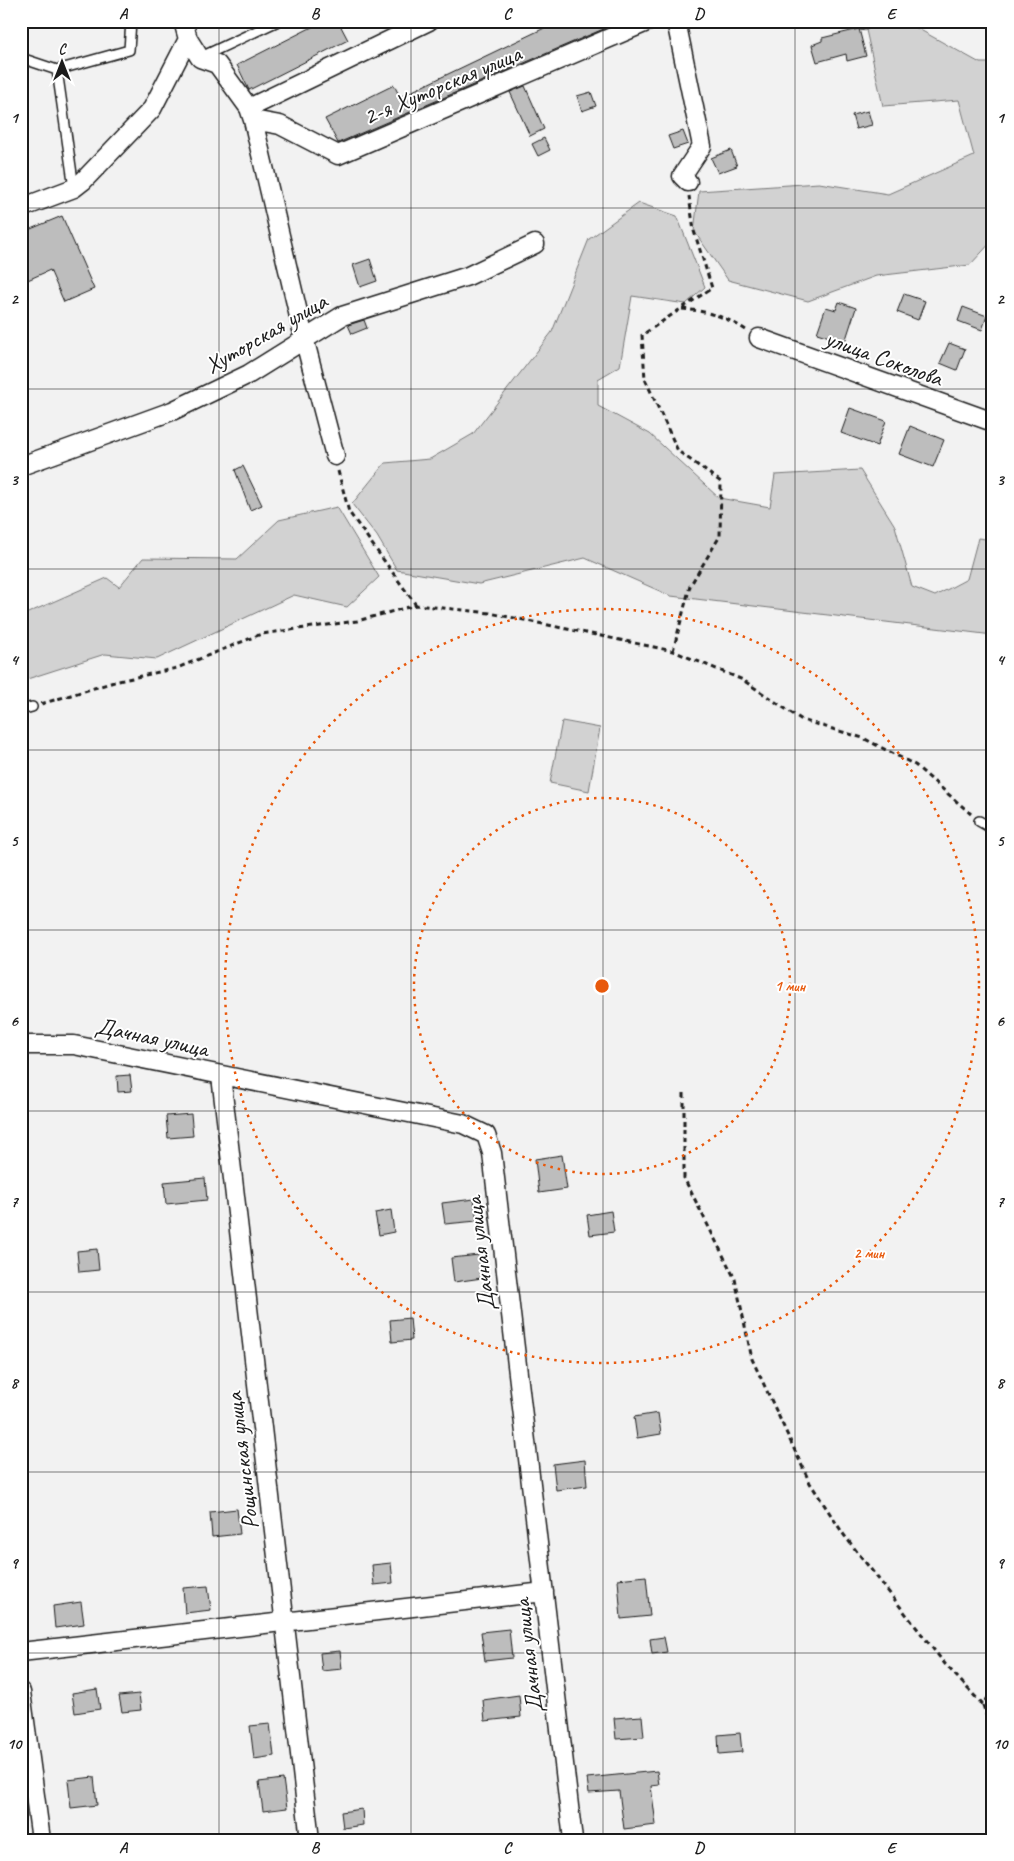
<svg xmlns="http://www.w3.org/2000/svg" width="1014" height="1861" font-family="Caveat,sans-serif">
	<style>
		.green { fill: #d2d2d2; stroke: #777 }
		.building { fill: #bdbdbd; stroke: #1c1c1c }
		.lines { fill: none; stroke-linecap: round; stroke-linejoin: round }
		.service-casing { stroke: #1c1c1c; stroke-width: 12 }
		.minor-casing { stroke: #1c1c1c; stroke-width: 21 }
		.path { stroke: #1c1c1c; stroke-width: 3; stroke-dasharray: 5 4; stroke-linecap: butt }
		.service { stroke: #fff; stroke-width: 9 }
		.minor { stroke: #fff; stroke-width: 18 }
		.grid { fill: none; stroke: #1c1c1c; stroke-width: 1; stroke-opacity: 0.55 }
		.ring { fill: none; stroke: #e8590c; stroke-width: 2.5; stroke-dasharray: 2.5 5 }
		.labels { text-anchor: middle; stroke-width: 4; stroke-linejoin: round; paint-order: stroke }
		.street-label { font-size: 24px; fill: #1c1c1c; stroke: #fff }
		.centre { fill: #e8590c; stroke: #fff; stroke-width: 2.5 }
		.ring-label { font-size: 15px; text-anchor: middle; font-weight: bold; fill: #e8590c; stroke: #fff; stroke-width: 4; stroke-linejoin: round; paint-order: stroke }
		.neatline { fill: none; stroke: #1c1c1c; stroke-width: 2 }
		.grid-label { font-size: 16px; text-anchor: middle; font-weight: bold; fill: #1c1c1c }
	</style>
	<rect width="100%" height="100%" fill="#f2f2f2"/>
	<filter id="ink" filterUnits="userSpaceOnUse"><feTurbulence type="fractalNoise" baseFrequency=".02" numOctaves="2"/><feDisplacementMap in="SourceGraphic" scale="10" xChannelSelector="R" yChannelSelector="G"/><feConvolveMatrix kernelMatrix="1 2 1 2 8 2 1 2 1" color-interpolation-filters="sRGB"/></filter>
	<g filter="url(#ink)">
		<path class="green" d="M885,21h19l76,42h13v177l-23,25 -94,11 -68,25 -80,-21 -34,-49 5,-40 120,-8 69,11 86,-38 -15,-56 -76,6 -17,-76z
			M639,203l38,13 28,71 -19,17 -54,-8 -12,70 -22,13v27l52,28 69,64 51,9 5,-32 85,-5 35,56 17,61 23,9 32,-17 11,-41 15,2v95l-322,-39 -86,-38 -106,26 -82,-14 -20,-34 -25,-32 33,-41 45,-4 43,-25 79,-102 37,-93z
			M337,507l42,70 -32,30 -53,-12 -137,64 -52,-5 -84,27v-65l86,-38 12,9 24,-29 94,1 42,-39z
			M562,721l38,7 -11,63 -39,-8z"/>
		<path class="building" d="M324,21h14l10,19 -99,50 -12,-25z
			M559,21h63l-284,122 -13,-24 69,-34 6,12z
			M859,29l7,27 -19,5 -1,-7 -29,8 -5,-17 10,-4v-3z
			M525,86l19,43 -14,7 -20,-44z
			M591,92l5,14 -14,5 -5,-15z
			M868,111l4,14 -16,4 -4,-14z
			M683,131l5,13 -15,5 -5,-13z
			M544,138l6,12 -12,6 -6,-12z
			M731,150l6,16 -19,7 -7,-15z
			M62,216l32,73 -30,13 -14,-32 -29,13v-50z
			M370,259l7,22 -17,6 -7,-22z
			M904,294l21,7 -7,19 -21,-8z
			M839,302l17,6 -11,34 -28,-9 9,-26 10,3z
			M963,307l24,9 -5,14 -24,-9z
			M364,320l3,8 -15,6 -4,-9z
			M949,343l16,6 -8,21 -17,-7z
			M850,408l36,13 -9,25 -36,-13z
			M910,426l34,14 -11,27 -34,-13z
			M243,466l19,39 -12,5 -15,-40z
			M130,1075l2,16 -14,1 -1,-16z
			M191,1114l2,22 -25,2 -2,-22z
			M562,1155l5,34 -28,4 -4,-34z
			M205,1178l2,22 -41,4 -2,-22z
			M474,1199l3,22 -32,3 -3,-21z
			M391,1210l3,22 -15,3 -4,-22z
			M611,1211l3,21 -24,3 -3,-20z
			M97,1249l2,21 -20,2 -2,-21z
			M479,1255l3,23 -28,4 -3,-24z
			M410,1318l2,22 -20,2 -2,-22z
			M658,1413l3,21 -24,4 -3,-21z
			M585,1460l2,26 -31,4 -3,-26z
			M237,1509l3,25 -28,3 -2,-25z
			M391,1563l2,20 -19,2 -2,-20z
			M646,1576l4,40 -29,3 -3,-40z
			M208,1586l3,24 -26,3 -2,-25z
			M81,1602l3,22 -29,4 -2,-22z
			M509,1629l3,29 -27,3 -4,-29z
			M664,1637l3,15 -15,2 -2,-15z
			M340,1651l2,18 -20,2 -2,-18z
			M97,1689l3,20 -25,4 -3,-20z
			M139,1694l2,16 -19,2 -3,-16z
			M519,1695l2,22 -36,4 -2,-21z
			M642,1716l2,21 -28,2 -2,-21z
			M270,1724l4,32 -20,3 -4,-33z
			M740,1733l2,19 -23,2 -1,-19z
			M657,1771l2,14 -8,1 5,39 -32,4 -5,-38 -30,2 -2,-15z
			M94,1777l3,28 -26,3 -3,-28z
			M283,1779l4,29 -24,3 -4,-29z
			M362,1809l1,16 -20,3 -2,-16z"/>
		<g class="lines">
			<defs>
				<path id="service" d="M863,25v-4
					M201,57l77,-36
					M21,58l36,12
					M74,188l-17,-118 72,-20 2,-29
					M21,710l11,-3
					M979,821l14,8"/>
				<path id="minor" d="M183,21l5,18 12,19 17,6 32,44 4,12 51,218 31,118
					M676,21l26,125 -20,30 6,6
					M249,108l180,-87
					M253,120l27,5 58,30 311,-134
					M21,208l53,-20 9,-7 69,-72 36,-70
					M759,338l234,84
					M21,466l151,-55 77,-37 93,-58 126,-40 67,-32
					M21,1045h53l389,79 23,11 6,18 81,687
					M221,1076l89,764
					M21,1652l523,-60
					M21,1692l20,148"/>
			</defs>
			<use href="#service" class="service-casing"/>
			<use href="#minor" class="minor-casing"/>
			<path class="path" d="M682,309c24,2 43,7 64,21
				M338,471l11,41 67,93
				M673,651l17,-65 30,-50 1,-54 -43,-31 -33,-72 -3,-44 70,-47 -18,-57 -5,-35
				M41,704l73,-22 63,-14 84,-34 96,-13 59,-16 74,8 183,38 70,29 59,40 61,18 52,27 56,49
				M684,1093v85l51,101 17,80 58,124 34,52 101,129 38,41
				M993,1690l-10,15 10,31"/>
			<use href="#service" class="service"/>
			<use href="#minor" class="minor"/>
		</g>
	</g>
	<path class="grid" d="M219,21v1819M411,21v1819M603,21v1819M795,21v1819M21,208h972M21,389h972M21,569h972M21,750h972M21,930h972M21,1111h972M21,1292h972M21,1472h972M21,1653h972"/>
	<g class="ring">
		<circle cx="602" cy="986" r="188"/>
		<circle cx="602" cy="986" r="377"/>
	</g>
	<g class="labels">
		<g class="street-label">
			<text transform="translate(442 85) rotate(-23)" y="8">2-я Хуторская улица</text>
			<text transform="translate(266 333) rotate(-30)" y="8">Хуторская улица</text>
			<text transform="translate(884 358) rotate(20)" y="8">улица Соколова</text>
			<text transform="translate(152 1037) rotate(12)" y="8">Дачная улица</text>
			<text transform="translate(480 1254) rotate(-97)" y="8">Дачная улица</text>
			<text transform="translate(242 1461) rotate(-97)" y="8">Рощинская улица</text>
			<text transform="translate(528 1656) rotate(-97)" y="8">Дачная улица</text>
		</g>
	</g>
	<circle cx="602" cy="986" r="8" class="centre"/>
	<g class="ring-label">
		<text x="790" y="991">1 мин</text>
		<text x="869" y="1258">2 мин</text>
	</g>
	<rect width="1014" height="1861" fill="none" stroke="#fff" stroke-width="55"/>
	<g transform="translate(62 62)" stroke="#ffffff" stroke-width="4" paint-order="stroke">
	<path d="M0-4L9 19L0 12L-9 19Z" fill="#1c1c1c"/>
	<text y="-8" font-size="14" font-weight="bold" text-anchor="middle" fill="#1c1c1c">С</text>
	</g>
	<rect x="28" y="28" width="958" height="1806" class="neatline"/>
	<g class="grid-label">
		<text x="123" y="19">A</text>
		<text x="315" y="19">B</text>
		<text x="507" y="19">C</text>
		<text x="699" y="19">D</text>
		<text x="891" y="19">E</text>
		<text x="14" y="123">1</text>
		<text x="1000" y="123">1</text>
		<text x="14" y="304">2</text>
		<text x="1000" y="304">2</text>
		<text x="14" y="485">3</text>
		<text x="1000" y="485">3</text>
		<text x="14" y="665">4</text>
		<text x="1000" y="665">4</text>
		<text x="14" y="846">5</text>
		<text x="1000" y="846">5</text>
		<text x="14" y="1026">6</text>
		<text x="1000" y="1026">6</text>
		<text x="14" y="1207">7</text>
		<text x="1000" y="1207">7</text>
		<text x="14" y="1388">8</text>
		<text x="1000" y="1388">8</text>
		<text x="14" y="1568">9</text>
		<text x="1000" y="1568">9</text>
		<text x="14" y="1749">10</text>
		<text x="1000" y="1749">10</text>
		<text x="123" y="1853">A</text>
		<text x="315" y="1853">B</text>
		<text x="507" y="1853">C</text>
		<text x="699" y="1853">D</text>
		<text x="891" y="1853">E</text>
	</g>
</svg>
